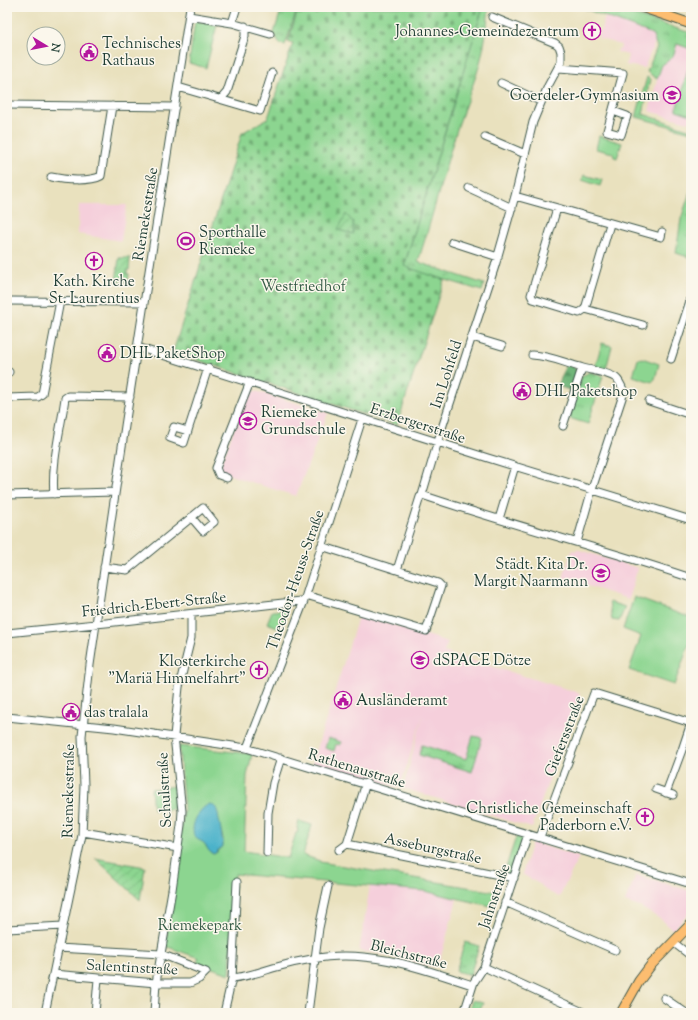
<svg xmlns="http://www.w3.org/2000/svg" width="698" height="1020" font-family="'Sorts Mill Goudy',serif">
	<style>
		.built { fill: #f5cfdb }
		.grass { fill: url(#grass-tufts); stroke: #568962 }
		.forest { fill: url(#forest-firs); stroke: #487a57 }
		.cemetery { fill: url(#cemetery-stones); stroke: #568962 }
		.park { fill: #8cd590; stroke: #568962; fill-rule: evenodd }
		.garden { fill: url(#garden-furrows); stroke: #568962 }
		.water { fill: #4bb2ca; stroke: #35787f }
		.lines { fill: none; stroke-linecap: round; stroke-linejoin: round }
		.minor-casing { stroke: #3d5649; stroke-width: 9 }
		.major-casing { stroke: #3d5649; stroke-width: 11 }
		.minor { stroke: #fff; stroke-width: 7 }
		.major { stroke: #fcbd6f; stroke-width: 9 }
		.labels { text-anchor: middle; stroke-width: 3; stroke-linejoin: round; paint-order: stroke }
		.poi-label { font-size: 15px; fill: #1f3d34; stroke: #fbf7ec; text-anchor: start }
		.street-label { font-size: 15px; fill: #1f3d34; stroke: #fbf7ec }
		.park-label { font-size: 15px; fill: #355b46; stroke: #fbf7ec }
	</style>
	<defs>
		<pattern id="grass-tufts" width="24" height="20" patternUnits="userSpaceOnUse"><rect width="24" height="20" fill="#8cd590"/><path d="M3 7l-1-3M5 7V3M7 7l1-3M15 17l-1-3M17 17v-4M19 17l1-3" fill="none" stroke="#72ae76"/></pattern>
		<pattern id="forest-firs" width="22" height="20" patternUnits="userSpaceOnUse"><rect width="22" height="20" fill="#71b67a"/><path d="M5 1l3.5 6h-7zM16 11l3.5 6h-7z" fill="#5c9565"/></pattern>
		<pattern id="cemetery-stones" width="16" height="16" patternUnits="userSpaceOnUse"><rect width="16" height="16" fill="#8cd590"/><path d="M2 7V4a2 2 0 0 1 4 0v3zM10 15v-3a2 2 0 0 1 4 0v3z" fill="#72ae76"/></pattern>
		<pattern id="garden-furrows" width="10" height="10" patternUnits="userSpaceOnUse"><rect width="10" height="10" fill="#8cd590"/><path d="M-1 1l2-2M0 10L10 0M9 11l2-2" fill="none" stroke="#72ae76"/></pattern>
	</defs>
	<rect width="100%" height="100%" fill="#fbf7ec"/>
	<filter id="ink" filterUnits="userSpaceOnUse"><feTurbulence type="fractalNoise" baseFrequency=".025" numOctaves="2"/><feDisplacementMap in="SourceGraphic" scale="8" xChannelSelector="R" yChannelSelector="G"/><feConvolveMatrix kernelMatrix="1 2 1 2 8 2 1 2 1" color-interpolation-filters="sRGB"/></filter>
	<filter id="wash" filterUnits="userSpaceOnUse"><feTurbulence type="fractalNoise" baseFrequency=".012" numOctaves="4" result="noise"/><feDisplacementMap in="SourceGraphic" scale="16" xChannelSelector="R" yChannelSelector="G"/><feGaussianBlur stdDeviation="0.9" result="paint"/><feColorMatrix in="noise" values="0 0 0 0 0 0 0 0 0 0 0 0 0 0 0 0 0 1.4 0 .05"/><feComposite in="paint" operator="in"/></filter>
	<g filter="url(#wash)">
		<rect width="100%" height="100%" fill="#e9e1be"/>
		<path class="built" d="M605,17l47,17 3,8 -11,26 -18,-3 2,-10 -11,-3 1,-3 2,1 1,-5 -23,-7z
			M671,43l20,6v74l-42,-12 8,-31z
			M79,205h48l-6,36 -43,-7z
			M249,391h7l72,22 -32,83 -52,-16 -22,-8 -3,-4z
			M576,549l62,19 -10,31 -65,-21 9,-28 4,1z
			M359,614l89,28 -4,10 136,41 -48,135 -129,-40 20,-73 -23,73 -88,-24z
			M532,842l47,15 -20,40 -14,-7 -4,-5 -19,-11z
			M636,875l55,16v19l-18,20 -11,-10 -22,-13 -15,-5z
			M370,886l54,5 33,8 -17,61 -4,-1 -2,8 -57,-14 -18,-2z"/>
		<path class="grass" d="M282,7h16l-13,38 -5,-1 -6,-11z
			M483,7h6c-2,22 -5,44 -12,66 -8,23 -17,45 -24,69 -12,40 -22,80 -35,120l66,22 -2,7 -78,-24z
			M580,7h28l83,26v16l-14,-5 -4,13 -11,8 -5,14 -10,-7 10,-25 -5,-13z
			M647,77l3,2 -7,35 48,16v2l-55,-15z
			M691,189v69l-15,-5 5,-34z
			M602,343l10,3 -6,23 -11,-2z
			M590,372l13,4 -15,48 -19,-6 13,-42z
			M473,736l9,2 -10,34 -53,-17 3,-10 44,14z
			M328,738l13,4 -1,3 -4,-1 -2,7 -9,-3z
			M174,786l2,23 -23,1 -2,-21z
			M516,837l8,2 -13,35 -7,-1z
			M465,942l14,4 -9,29 -14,-4z
			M472,1000l11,3 -4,10h-11z"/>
		<path class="forest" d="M566,364l8,3 4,7 -6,17 -14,-5z"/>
		<path class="cemetery" d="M299,7h184l-79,259 40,14 -47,145 -224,-73 69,-219 26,-15 25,-75 -5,-2z"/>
		<path class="park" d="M195,21l22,4 -11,43 -17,-5z
			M691,60v55l-15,-5z
			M599,136l23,7 -5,15 -3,-1 -1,-4 -17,-4z
			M584,175l18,5 -2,6 -18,-6z
			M642,358l17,6 -4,15 -3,3 -19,-6 5,-17z
			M634,597l57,21v21l-17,46 -45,-15 12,-34 -18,-7z
			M609,602l16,5 -6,14 -7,-1z
			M285,610l2,3 -5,16 -15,-6 5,-12z
			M179,746l73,8 -5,22 -3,75 44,7 8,-25 2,-1 -1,-5 2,-6 13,4 -9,30 17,6v1l176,30 -5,14 -67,-15 -189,-17 -5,100 -33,-11 2,-5 -34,-12 19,-136zM207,805l10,6 2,13 4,14v8l-7,7 -3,1c-5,-3 -6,-7 -9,-11 -4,-5 -8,-4 -10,-10l6,-21z"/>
		<path class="garden" d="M346,214l7,8v12l-15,-4z
			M119,258h11l-1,12h-2v4h2l-1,7h-12z
			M95,858l50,9 -5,33z"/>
		<path class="water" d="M210,804c3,1 4,2 6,4 2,2 7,34 7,38l-9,8c-7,-2 -6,-7 -10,-11 -4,-3 -8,-3 -10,-8 -4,-11 6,-28 16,-31z"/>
	</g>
	<g filter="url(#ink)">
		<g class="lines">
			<defs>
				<path id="minor" d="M189,16l43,7 38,11
					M232,23l5,-16
					M559,68l64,5 -16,58 14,4 6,-19 -14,-5
					M501,83l39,18
					M178,87l82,24 12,-38
					M221,99l6,-7 18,-56v-10
					M7,105l168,2
					M485,137l40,17
					M51,177c13,3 39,5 50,-1l11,-70
					M469,188l43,20
					M515,196l146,41 1,-5
					M557,208l-26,87 2,4 46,14 6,-4 25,-85
					M452,242l46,15
					M7,301l137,1
					M585,309l58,16
					M472,337l30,9
					M137,347l351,111 203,62
					M532,355c20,1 32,8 51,13 11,3 24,4 33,10 4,3 6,9 8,14l-32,97 -15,53
					M671,359l20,-61
					M7,372h2
					M7,398l31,-1 4,-3 18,-93
					M649,401l42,14
					M563,426l19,-58
					M188,431l-14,-4 -4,11 14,5 24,-75
					M227,478l-8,-3 -3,-7 34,-86
					M54,494c-3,-30 7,-66 11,-96l3,-2 62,1
					M7,495l107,-3
					M422,495c89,30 180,53 269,83
					M499,519l16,-53
					M104,567l23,3 76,-62 11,14 -11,9 -12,-14
					M397,570l23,-73 2,-2 19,-64 54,-165 20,-70 18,-74 15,-36 13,-24v-10l-2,-6 -4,-3 -63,-26
					M306,595l120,36 15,-45 -3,-3 -117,-37
					M7,633l99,-10 195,-22h3
					M7,717l107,11 132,20 445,136
					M247,748l57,-147 58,-182
					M656,789l17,6
					M666,793l16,-43 9,-27
					M83,832l95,16
					M540,837l54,-144 97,30
					M347,844l167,34
					M339,850l8,-6 19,-61
					M267,853l1,-40 5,-30 8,-25
					M505,902l110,48
					M7,929l56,-3
					M674,943l17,13
					M484,967l101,46
					M53,974l103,9h34l9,-4 7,-7 -45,-18 -103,-6
					M232,978c14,-1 28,-6 41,-10 13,-4 26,-7 39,-9 55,-11 109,9 160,26
					M664,998l22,15
					M45,1013l37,-178 2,-50 -2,-49 8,-71 35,-239 65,-419
					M95,1013l3,-34
					M154,1013l2,-30 5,-29 11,-64 9,-65 1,-14 -8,-75 5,-49 12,-49v-24
					M224,1013l8,-35 5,-96
					M308,1013l11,-85 9,-42
					M464,1013l10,-31 10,-15 44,-133"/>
				<path id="major" d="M641,7l50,17
					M621,1013l18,-32 12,-16 40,-41"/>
			</defs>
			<use href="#minor" class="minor-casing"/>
			<use href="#major" class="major-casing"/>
			<use href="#minor" class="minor"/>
			<use href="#major" class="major"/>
		</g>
	</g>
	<defs>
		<symbol id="church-ring" viewBox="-11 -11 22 22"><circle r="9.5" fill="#fbf7ec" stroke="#b5179e" stroke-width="1.5"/><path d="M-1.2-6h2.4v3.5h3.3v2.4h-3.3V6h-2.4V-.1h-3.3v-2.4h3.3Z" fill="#b5179e"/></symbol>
		<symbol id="civic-ring" viewBox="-11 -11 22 22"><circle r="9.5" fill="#fbf7ec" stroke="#b5179e" stroke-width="1.5"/><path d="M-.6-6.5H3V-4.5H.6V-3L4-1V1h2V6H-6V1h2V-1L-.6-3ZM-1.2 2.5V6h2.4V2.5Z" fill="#b5179e"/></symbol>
		<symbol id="school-ring" viewBox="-11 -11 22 22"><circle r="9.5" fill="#fbf7ec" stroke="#b5179e" stroke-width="1.5"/><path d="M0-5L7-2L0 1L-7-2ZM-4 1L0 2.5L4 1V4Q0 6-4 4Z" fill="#b5179e"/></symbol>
		<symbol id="stadium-ring" viewBox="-11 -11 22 22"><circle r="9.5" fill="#fbf7ec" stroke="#b5179e" stroke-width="1.5"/><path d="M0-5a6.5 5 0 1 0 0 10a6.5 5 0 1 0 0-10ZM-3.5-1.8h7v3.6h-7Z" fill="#b5179e"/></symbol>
	</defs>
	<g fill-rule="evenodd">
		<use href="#church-ring" x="582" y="21" width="20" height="20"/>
		<use href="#civic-ring" x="79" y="42" width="20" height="20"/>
		<use href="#school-ring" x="662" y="85" width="20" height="20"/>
		<use href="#stadium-ring" x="176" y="231" width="20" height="20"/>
		<use href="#church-ring" x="84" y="251" width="20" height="20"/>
		<use href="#civic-ring" x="97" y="343" width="20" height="20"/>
		<use href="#civic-ring" x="512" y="381" width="20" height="20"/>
		<use href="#school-ring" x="238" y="411" width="20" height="20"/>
		<use href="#school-ring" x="591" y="563" width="20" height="20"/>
		<use href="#school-ring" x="410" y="650" width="20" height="20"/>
		<use href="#church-ring" x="249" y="660" width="20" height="20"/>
		<use href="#civic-ring" x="333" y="690" width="20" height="20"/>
		<use href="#civic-ring" x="61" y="702" width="20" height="20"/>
		<use href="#church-ring" x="635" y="807" width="20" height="20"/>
	</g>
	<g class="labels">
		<g class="poi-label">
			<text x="579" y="36" text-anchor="end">Johannes-Gemeindezentrum</text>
			<text x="102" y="48">Technisches<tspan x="102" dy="17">Rathaus</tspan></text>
			<text x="659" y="100" text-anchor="end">Goerdeler-Gymnasium</text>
			<text x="199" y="237">Sporthalle<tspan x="199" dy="17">Riemeke</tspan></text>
			<text x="94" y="286" text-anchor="middle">Kath. Kirche<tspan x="94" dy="17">St. Laurentius</tspan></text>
			<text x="120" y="358">DHL PaketShop</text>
			<text x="535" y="396">DHL Paketshop</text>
			<text x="261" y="417">Riemeke<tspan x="261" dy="17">Grundschule</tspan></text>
			<text x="588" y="569" text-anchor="end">Städt. Kita Dr.<tspan x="588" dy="17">Margit Naarmann</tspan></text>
			<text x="433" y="665">dSPACE Dötze</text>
			<text x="246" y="666" text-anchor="end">Klosterkirche<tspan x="246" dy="17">"Mariä Himmelfahrt"</tspan></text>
			<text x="356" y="705">Ausländeramt</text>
			<text x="84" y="717">das tralala</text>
			<text x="632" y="813" text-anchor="end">Christliche Gemeinschaft<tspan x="632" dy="17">Paderborn e.V.</tspan></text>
		</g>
		<g class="street-label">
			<text transform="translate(145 214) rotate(-81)" y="5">Riemekestraße</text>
			<text transform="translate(446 374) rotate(-72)" y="5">Im Lohfeld</text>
			<text transform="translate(418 423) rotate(18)" y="5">Erzbergerstraße</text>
			<text transform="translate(295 580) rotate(-71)" y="5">Theodor-Heuss-Straße</text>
			<text transform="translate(154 604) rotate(-6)" y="5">Friedrich-Ebert-Straße</text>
			<text transform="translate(564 736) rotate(-69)" y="5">Giefersstraße</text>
			<text transform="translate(357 768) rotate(17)" y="5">Rathenaustraße</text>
			<text transform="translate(164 790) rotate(-93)" y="5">Schulstraße</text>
			<text transform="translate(68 791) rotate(-89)" y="5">Riemekestraße</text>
			<text transform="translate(433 848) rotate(12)" y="5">Asseburgstraße</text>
			<text transform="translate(494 896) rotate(-71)" y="5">Jahnstraße</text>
			<text transform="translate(409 954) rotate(14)" y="5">Bleichstraße</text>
			<text transform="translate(132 967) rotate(3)" y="5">Salentinstraße</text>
		</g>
		<g class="park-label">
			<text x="303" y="291">Westfriedhof</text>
			<text x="200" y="930">Riemekepark</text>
		</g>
	</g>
	<rect width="698" height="1020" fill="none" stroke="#fbf7ec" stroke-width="24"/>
	<g transform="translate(46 46) rotate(100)"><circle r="19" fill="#fbf7ec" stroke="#a3ada2"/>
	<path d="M0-3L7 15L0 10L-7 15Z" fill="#b5179e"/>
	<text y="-6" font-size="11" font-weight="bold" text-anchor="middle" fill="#1f3d34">N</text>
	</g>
</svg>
